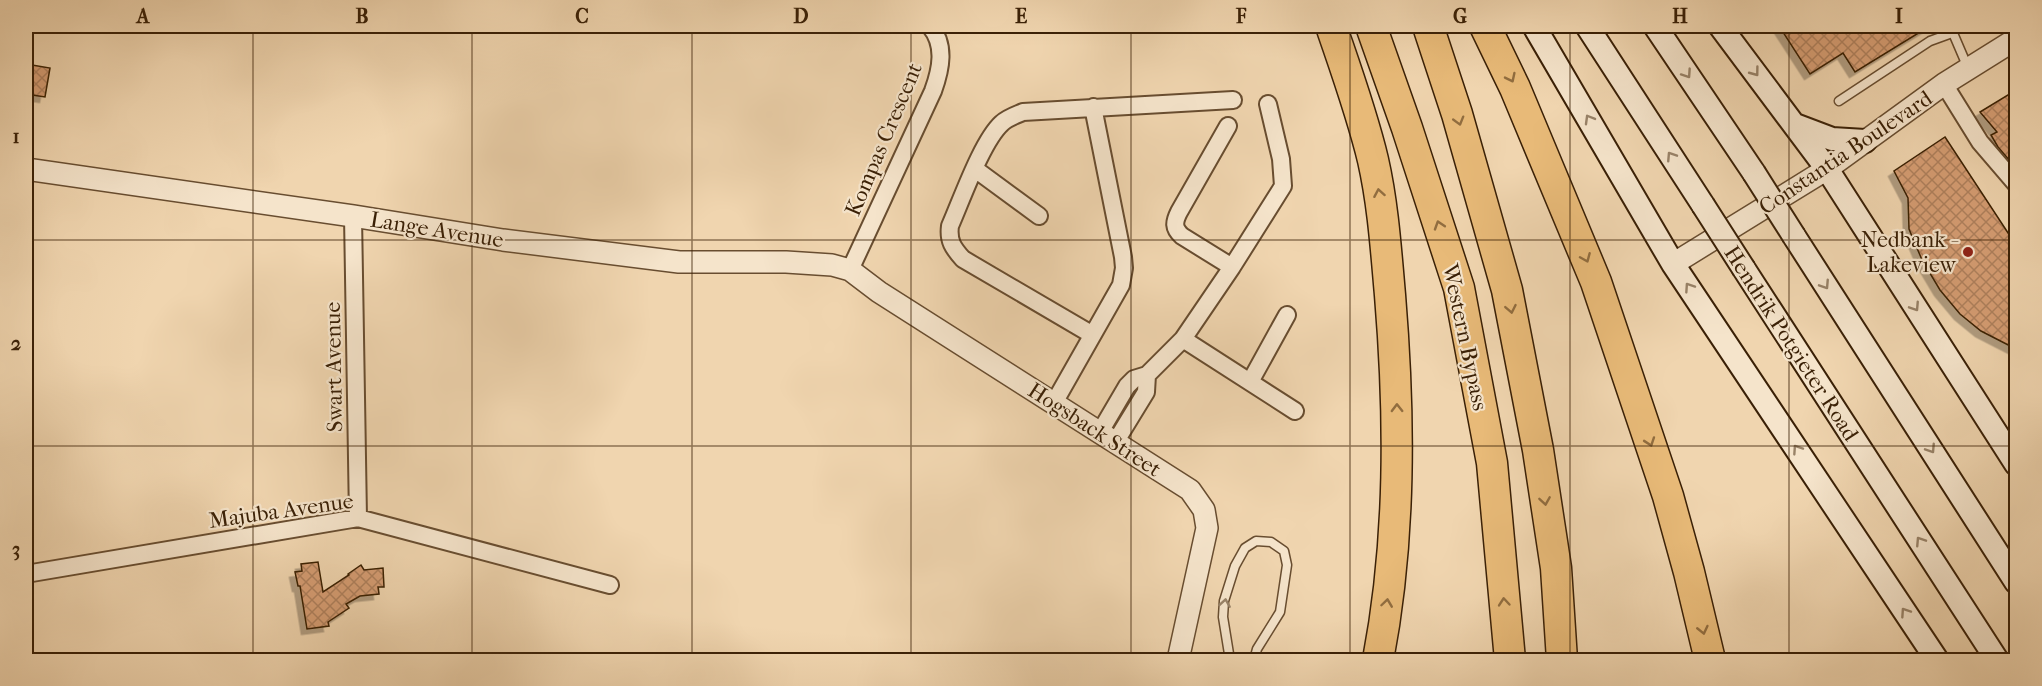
<svg xmlns="http://www.w3.org/2000/svg" width="2042" height="686" font-family="'IM FELL French Canon',serif">
	<style>
		.building { fill: url(#building-cross-hatch); stroke: #3a2006; stroke-width: 1.5; filter: url(#shadow) }
		.lines { fill: none; stroke-linecap: round; stroke-linejoin: round }
		.service-casing { stroke: #684d30; stroke-width: 11 }
		.minor-casing { stroke: #684d30; stroke-width: 20 }
		.tertiary-casing { stroke: #684d30; stroke-width: 24 }
		.secondary-casing { stroke: #3a2006; stroke-width: 26 }
		.motorway-casing { stroke: #3a2006; stroke-width: 33 }
		.service { stroke: #f5e4cb; stroke-width: 8 }
		.minor { stroke: #f5e4cb; stroke-width: 16 }
		.tertiary { stroke: #f5e4cb; stroke-width: 21 }
		.secondary { stroke: #f5e4cb; stroke-width: 22 }
		.motorway { stroke: #e8ba78; stroke-width: 30 }
		.secondary-bridge-casing { stroke: #3a2006; stroke-width: 26; stroke-linecap: butt }
		.secondary-bridge { stroke: #f5e4cb; stroke-width: 22 }
		.oneway { stroke: #988268 }
		.oneway2 { stroke: #916d3f }
		.grid { fill: none; stroke: #3a2006; stroke-width: 1.5; stroke-opacity: 0.55 }
		.poi-dot { fill: #8f2418; stroke: #f5e4cb; stroke-width: 2 }
		.labels { text-anchor: middle; stroke-width: 4.5; stroke-linejoin: round; paint-order: stroke }
		.street-label { font-size: 22px; fill: #3a2006; stroke: #f5e4cb }
		.poi-label { font-size: 22px; fill: #3a2006; stroke: #f5e4cb; text-anchor: end }
		.neatline { fill: none; stroke: #3a2006; stroke-width: 2 }
		.grid-label { font-size: 20px; text-anchor: middle; font-weight: bold; fill: #3a2006 }
	</style>
	<defs>
		<pattern id="building-cross-hatch" width="8" height="8" patternUnits="userSpaceOnUse" patternTransform="scale(1.5)"><rect width="8" height="8" fill="#d59d73"/><path d="M0 0l8 8M0 8l8-8" fill="none" stroke="#ae805c"/></pattern>
		<filter id="shadow"><feDropShadow dx="-5.5" dy="5.5" stdDeviation="0" flood-color="#0004"/></filter>
	</defs>
	<rect width="100%" height="100%" fill="#f0d5af"/>
	<filter id="stains"><feTurbulence type="fractalNoise" baseFrequency=".00333" numOctaves="4"/><feColorMatrix values="0 0 0 0 .2 0 0 0 0 .09 0 0 0 0 .02 0 0 0 .5 -.17"/></filter>
	<radialGradient id="worn" r=".72"><stop offset=".6" stop-color="#630" stop-opacity="0"/><stop offset="1" stop-color="#630" stop-opacity=".3"/></radialGradient>
	<path class="building" d="M1779,26h151l-75,46 -12,-19 -33,21z
		M26,64l24,4 -5,29 -19,-3z
		M2016,90v78l-18,-21 -7,-12 6,-3 -17,-20z
		M1945,137l71,108v104l-35,-18 -21,-17 -20,-24 -18,-30 -13,-31 -1,-31 -14,-27z
		M318,562l5,30 26,-17 -1,-1 13,-9 3,5 19,-2 1,19h-6l1,7 -19,2 -14,8 3,4 -21,14 1,4 -22,3 -7,-43h-2l-3,-14 7,-1 -1,-7z"/>
	<g class="lines">
		<defs>
			<path id="service" d="M1950,26l18,42
				M1839,101l91,-60 22,-8
				M1230,660l-7,-43 1,-16 11,-35 10,-18 11,-7 15,1 13,9 3,14 -7,47 -23,37 -3,11"/>
			<path id="minor" d="M1944,84l36,58 36,42
				M1228,126l-49,86c-5,10 -6,16 3,24l50,31
				M975,169l64,47
				M353,216l5,302
				M850,270l83,-179c8,-22 13,-46 -3,-65
				M1091,334l-128,-75c-10,-11 -15,-18 -13,-33 12,-27 32,-85 52,-103 5,-5 14,-8 21,-11l210,-12
				M1183,339l112,72
				M1250,382l37,-67
				M1054,403l67,-118 3,-17 -1,-11 -30,-150
				M1100,432l27,-46 7,-7 13,-4 36,-36 49,-72 51,-81 -2,-27 -13,-55
				M1116,441l30,-49 1,-17
				M26,574l332,-56 252,67"/>
			<path id="tertiary" d="M26,169l327,47 150,24 176,22h107l46,3 18,5 29,22 311,198 14,20 3,18 -29,132
				M1673,264l154,-95 117,-85 72,-45"/>
			<path id="secondary" d="M1534,26l139,238 264,396
				M1587,26l116,179
				M1655,26l99,147
				M1720,26l107,143 189,295
				M1795,125l37,14 33,2
				M1794,236l222,346
				M1744,269l253,391"/>
			<path id="motorway" d="M1331,26c15,44 31,88 42,134 10,44 13,90 17,135 10,121 11,245 -12,365
				M1371,26l36,102 52,160 33,175 18,197
				M1428,26l29,88 50,176 31,160 18,118 6,92
				M1485,26l30,62 81,194 72,214 21,76 21,88"/>
		</defs>
		<use href="#service" class="service-casing"/>
		<use href="#minor" class="minor-casing"/>
		<use href="#tertiary" class="tertiary-casing"/>
		<use href="#secondary" class="secondary-casing"/>
		<use href="#motorway" class="motorway-casing"/>
		<use href="#service" class="service"/>
		<use href="#minor" class="minor"/>
		<use href="#tertiary" class="tertiary"/>
		<use href="#secondary" class="secondary"/>
		<use href="#motorway" class="motorway"/>
		<defs>
			<path id="secondary-bridge" d="M1754,173l40,63
				M1703,205l41,64"/>
		</defs>
		<use href="#secondary-bridge" class="secondary-bridge-casing"/>
		<use href="#secondary-bridge" class="secondary-bridge"/>
	</g>
	<defs><path id="oneway-chevron" d="M-2-3.5L2.5 0L-2 3.5" fill="none" stroke-width="1.6" stroke-linecap="round" stroke-linejoin="round" transform="scale(1.5)"/></defs>
	<g class="oneway">
		<use href="#oneway-chevron" transform="translate(1755 72) rotate(53)"/>
		<use href="#oneway-chevron" transform="translate(1687 74) rotate(56)"/>
		<use href="#oneway-chevron" transform="translate(1589 119) rotate(-120)"/>
		<use href="#oneway-chevron" transform="translate(1671 156) rotate(-123)"/>
		<use href="#oneway-chevron" transform="translate(1825 285) rotate(57)"/>
		<use href="#oneway-chevron" transform="translate(1689 287) rotate(-124)"/>
		<use href="#oneway-chevron" transform="translate(1915 307) rotate(57)"/>
		<use href="#oneway-chevron" transform="translate(1797 449) rotate(-124)"/>
		<use href="#oneway-chevron" transform="translate(1931 449) rotate(57)"/>
		<use href="#oneway-chevron" transform="translate(1920 541) rotate(-123)"/>
		<use href="#oneway-chevron" transform="translate(1225 603) rotate(-81)"/>
		<use href="#oneway-chevron" transform="translate(1905 612) rotate(-124)"/>
	</g>
	<g class="oneway2">
		<use href="#oneway-chevron" transform="translate(1511 78) rotate(64)"/>
		<use href="#oneway-chevron" transform="translate(1459 121) rotate(74)"/>
		<use href="#oneway-chevron" transform="translate(1379 193) rotate(-100)"/>
		<use href="#oneway-chevron" transform="translate(1439 225) rotate(-108)"/>
		<use href="#oneway-chevron" transform="translate(1586 258) rotate(67)"/>
		<use href="#oneway-chevron" transform="translate(1511 309) rotate(79)"/>
		<use href="#oneway-chevron" transform="translate(1397 408) rotate(-91)"/>
		<use href="#oneway-chevron" transform="translate(1650 442) rotate(71)"/>
		<use href="#oneway-chevron" transform="translate(1545 501) rotate(81)"/>
		<use href="#oneway-chevron" transform="translate(1504 602) rotate(-95)"/>
		<use href="#oneway-chevron" transform="translate(1387 603) rotate(-82)"/>
		<use href="#oneway-chevron" transform="translate(1703 630) rotate(77)"/>
	</g>
	<path class="grid" d="M253,26v634M472,26v634M692,26v634M911,26v634M1131,26v634M1350,26v634M1570,26v634M1789,26v634M26,240h1990M26,446h1990"/>
	<circle class="poi-dot" cx="1968" cy="252" r="6"/>
	<g class="labels">
		<g class="street-label">
			<text transform="translate(883 139) rotate(-67)" y="8">Kompas Crescent</text>
			<text transform="translate(1845 152) rotate(-34)" y="8">Constantia Boulevard</text>
			<text transform="translate(437 229) rotate(9)" y="8">Lange Avenue</text>
			<text transform="translate(1466 337) rotate(78)" y="8">Western Bypass</text>
			<text transform="translate(1792 343) rotate(57)" y="8">Hendrik Potgieter Road</text>
			<text transform="translate(333 367) rotate(-91)" y="8">Swart Avenue</text>
			<text transform="translate(1095 429) rotate(33)" y="8">Hogsback Street</text>
			<text transform="translate(281 510) rotate(-8)" y="8">Majuba Avenue</text>
		</g>
		<g class="poi-label">
			<text x="1956" y="247">Nedbank -<tspan x="1956" dy="25">Lakeview</tspan></text>
		</g>
	</g>
	<rect width="2042" height="686" fill="none" stroke="#f0d5af" stroke-width="66"/>
	<rect x="33" y="33" width="1976" height="620" class="neatline"/>
	<g class="grid-label">
		<text x="143" y="23">A</text>
		<text x="362" y="23">B</text>
		<text x="582" y="23">C</text>
		<text x="801" y="23">D</text>
		<text x="1021" y="23">E</text>
		<text x="1241" y="23">F</text>
		<text x="1460" y="23">G</text>
		<text x="1680" y="23">H</text>
		<text x="1899" y="23">I</text>
		<text x="16" y="143">1</text>
		<text x="16" y="350">2</text>
		<text x="16" y="556">3</text>
	</g>
	<rect width="100%" height="100%" filter="url(#stains)"/>
	<rect width="100%" height="100%" fill="url(#worn)"/>
</svg>
